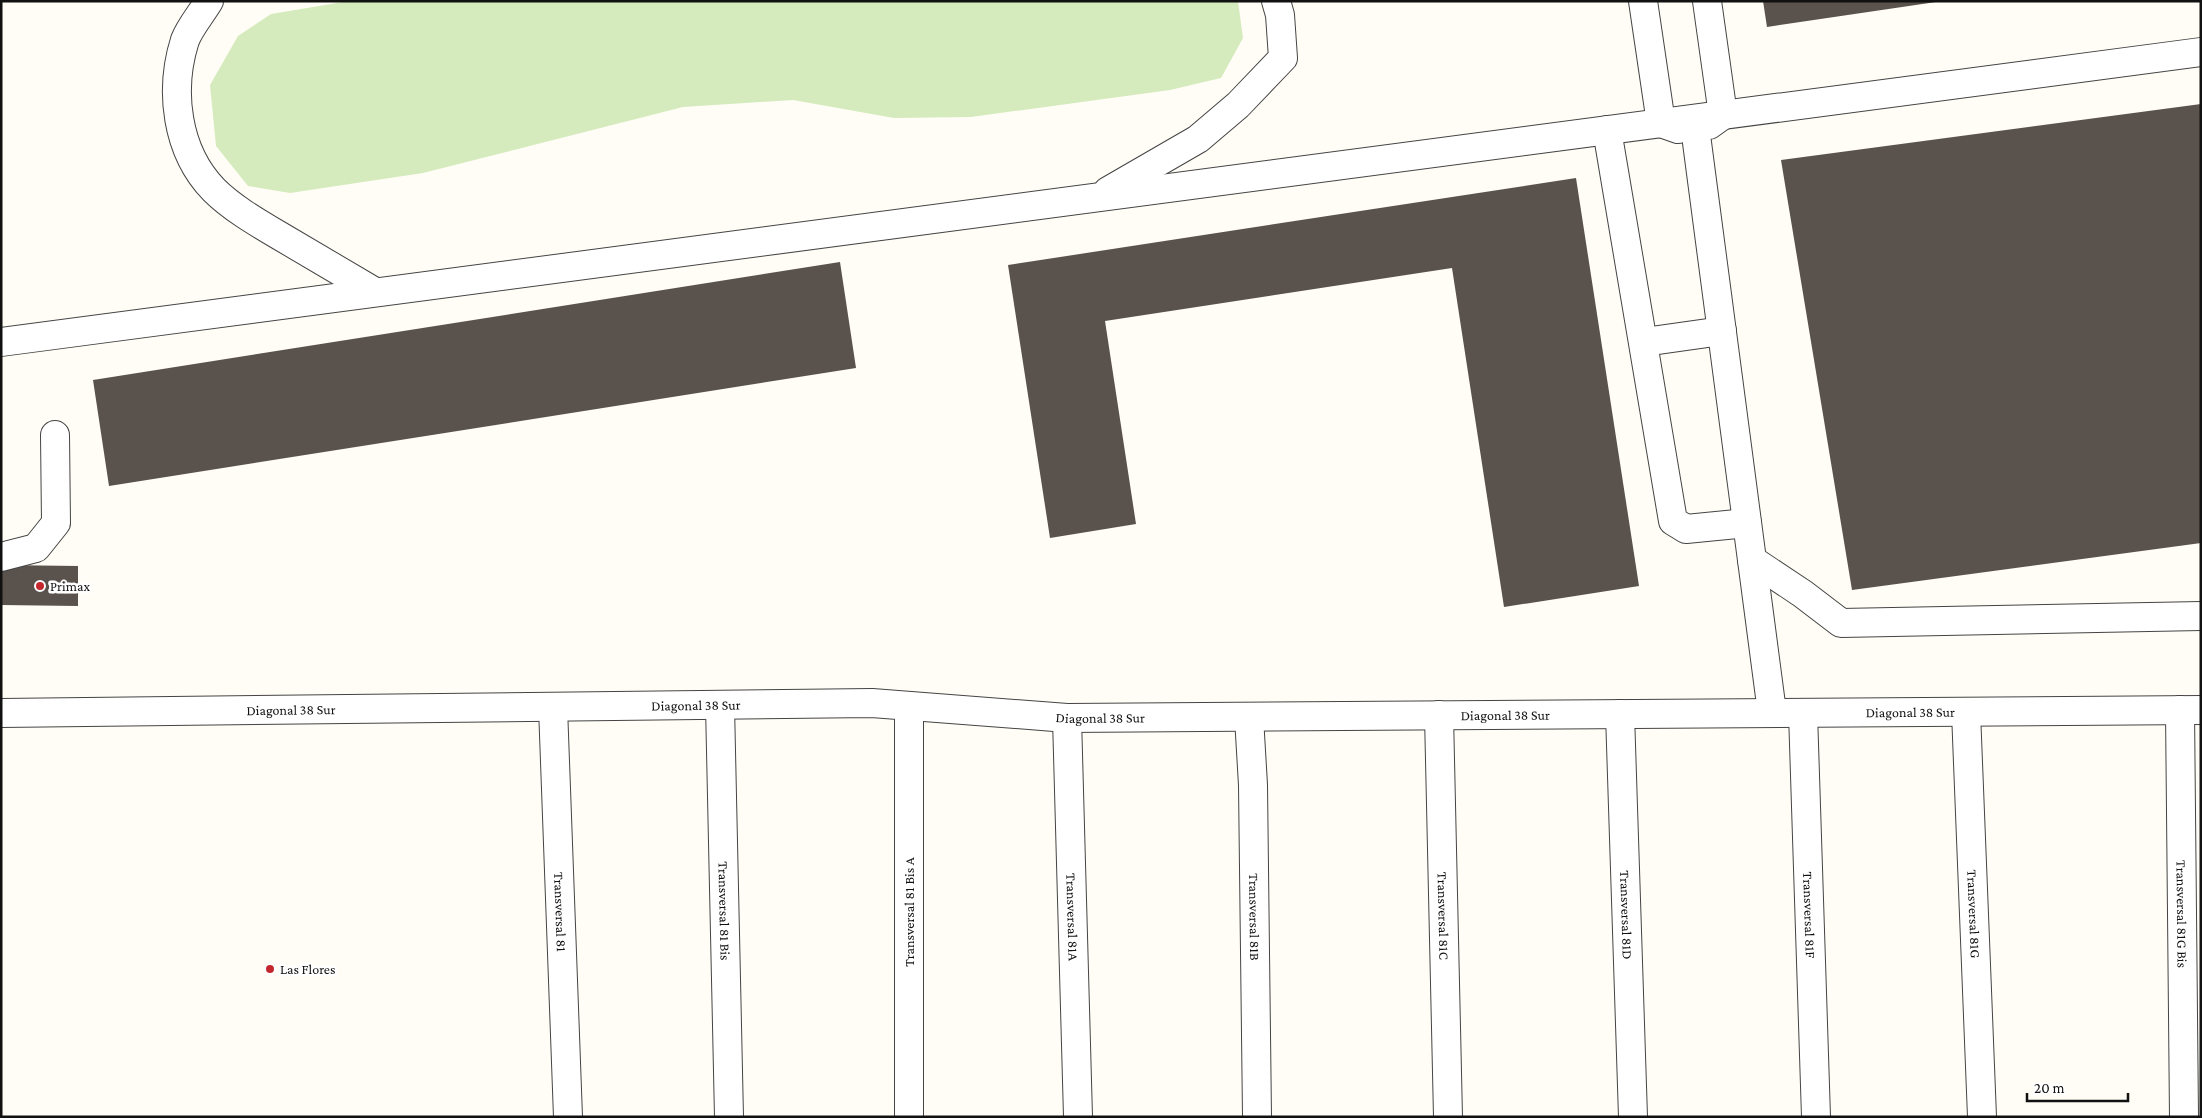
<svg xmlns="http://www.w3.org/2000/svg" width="2202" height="1118" font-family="'Crimson Pro',serif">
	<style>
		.grass { fill: #d5ebbd }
		.building { fill: #5a524d }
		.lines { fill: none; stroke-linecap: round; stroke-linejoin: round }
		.minor-casing { stroke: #444; stroke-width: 30 }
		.minor { stroke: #fff; stroke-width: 28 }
		.poi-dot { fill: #c4262e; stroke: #fff; stroke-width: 2 }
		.labels { text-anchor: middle; stroke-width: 5; stroke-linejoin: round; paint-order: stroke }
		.poi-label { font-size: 14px; fill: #111; stroke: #fff; text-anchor: start }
		.street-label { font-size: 14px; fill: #111; stroke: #fff }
	</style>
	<rect width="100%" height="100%" fill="#fffdf5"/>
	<path class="grass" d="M349,1h889l5,37 -22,40 -51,12 -199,27 -77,1 -101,-18 -110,7 -260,66 -133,20 -42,-7 -32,-40 -6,-61 28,-49 33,-22z"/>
	<path class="building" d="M1763,1h173v1l-169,25z
		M2201,104v439l-349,47 -71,-430z
		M1576,178l63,408 -135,21 -52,-339 -347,53 31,203 -86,14 -42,-273z
		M840,262l16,106 -747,118 -16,-106z
		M1,565l77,1v40l-77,-1z"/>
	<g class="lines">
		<defs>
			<g id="minor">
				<path d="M209,1c-7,12 -19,26 -24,39 -16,50 -9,111 29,150 18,18 44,33 66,46 32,19 64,38 95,56"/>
				<path d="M1643,1l18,122 17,6"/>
				<path d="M1707,1l16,114 -14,10"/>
				<path d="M1607,130l66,391 13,8 61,-6"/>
				<path d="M1696,135l76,577"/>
				<path d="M1108,191l90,-52 40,-34 45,-47 -3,-43 -4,-14"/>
				<path d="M1,342l2200,-290"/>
				<path d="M1644,342l78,-11"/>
				<path d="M1,557l35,-9 20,-25 -1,-88"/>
				<path d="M1752,560l51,34 38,29 360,-7"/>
				<path id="s1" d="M720,705l9,412"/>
				<path d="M909,706v411"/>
				<path id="s2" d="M553,707l15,410"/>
				<path id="s3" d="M2180,710l4,407"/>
				<path id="s4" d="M1966,712l16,405"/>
				<path id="s5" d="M1,713l871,-10 195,15 1134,-8"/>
				<path id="s6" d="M1803,713l13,404"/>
				<path id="s7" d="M1620,714l13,403"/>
				<path id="s8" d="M1439,715l9,402"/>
				<path id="s9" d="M1249,717l4,68 4,332"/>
				<path id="s10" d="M1067,718l11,399"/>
			</g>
		</defs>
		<use href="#minor" class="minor-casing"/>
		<use href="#minor" class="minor"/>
	</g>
	<g class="poi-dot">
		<circle cx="40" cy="586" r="5"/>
		<circle cx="270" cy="969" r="5"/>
	</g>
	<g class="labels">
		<g class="poi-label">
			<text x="50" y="591">Primax</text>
			<text x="280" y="974">Las Flores</text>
		</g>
		<g class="street-label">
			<text dy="5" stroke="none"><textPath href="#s5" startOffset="695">Diagonal 38 Sur</textPath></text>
			<text dy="5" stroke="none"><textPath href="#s5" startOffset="290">Diagonal 38 Sur</textPath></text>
			<text dy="5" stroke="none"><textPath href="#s5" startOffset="1910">Diagonal 38 Sur</textPath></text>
			<text dy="5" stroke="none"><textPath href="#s5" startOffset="1505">Diagonal 38 Sur</textPath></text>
			<text dy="5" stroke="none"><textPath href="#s5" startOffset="1100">Diagonal 38 Sur</textPath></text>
			<text dy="5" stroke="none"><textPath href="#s1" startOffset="206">Transversal 81 Bis</textPath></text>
			<text dy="5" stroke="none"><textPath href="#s2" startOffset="205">Transversal 81</textPath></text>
			<text transform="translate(909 912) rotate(-90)" y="5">Transversal 81 Bis A</text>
			<text dy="5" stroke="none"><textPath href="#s3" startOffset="204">Transversal 81G Bis</textPath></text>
			<text dy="5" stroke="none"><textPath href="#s4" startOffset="202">Transversal 81G</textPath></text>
			<text dy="5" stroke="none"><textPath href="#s7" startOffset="201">Transversal 81D</textPath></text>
			<text dy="5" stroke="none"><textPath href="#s6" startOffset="202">Transversal 81F</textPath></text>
			<text dy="5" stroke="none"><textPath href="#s8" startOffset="201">Transversal 81C</textPath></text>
			<text dy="5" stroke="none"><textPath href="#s10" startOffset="199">Transversal 81A</textPath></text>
			<text dy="5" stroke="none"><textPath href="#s9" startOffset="200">Transversal 81B</textPath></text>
		</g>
	</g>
	<rect width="2202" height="1118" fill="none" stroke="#111111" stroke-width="5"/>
	<path d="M2027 1093v8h101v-8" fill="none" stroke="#111111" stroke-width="2.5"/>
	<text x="2034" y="1093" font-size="15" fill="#111111" stroke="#ffffff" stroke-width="4" paint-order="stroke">20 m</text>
</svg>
